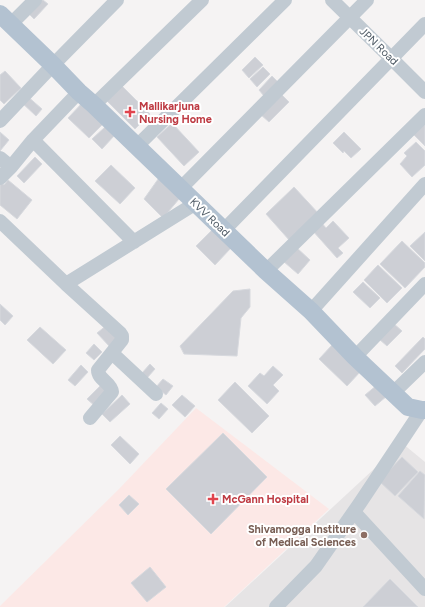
<svg xmlns="http://www.w3.org/2000/svg" width="425" height="607" font-family="Figtree,sans-serif">
	<style>
		.education { fill: #e6e4e5 }
		.medical { fill: #fce8e6 }
		.building { fill: #cdcfd5; stroke: #d7d9de }
		.lines { fill: none; stroke-linecap: round; stroke-linejoin: round }
		.minor { stroke: #c1cad2; stroke-width: 14 }
		.major { stroke: #b3c2d1; stroke-width: 18 }
		.health-dot { fill: #e0444e; stroke: #fff; stroke-width: 1.5 }
		.education-dot { fill: #8d6e63; stroke: #fff; stroke-width: 1.5 }
		.labels { text-anchor: middle; stroke-width: 4; stroke-linejoin: round; paint-order: stroke }
		.street-label { font-size: 11px; fill: #4a5661; stroke: #fff }
		.health-label { font-size: 11px; font-weight: bold; fill: #be3a42; stroke: #fff; text-anchor: start }
		.education-label { font-size: 11px; font-weight: bold; fill: #785e54; stroke: #fff; text-anchor: end }
	</style>
	<rect width="100%" height="100%" fill="#f5f3f3"/>
	<path class="education" d="M402,443l23,19v145h-200z"/>
	<path class="medical" d="M196,408l133,101 -105,98h-224v-1l119,-117z"/>
	<path class="building" d="M38,0h5l5,4 -14,15 -7,-7z
		M255,57l8,8 -14,13 -7,-8z
		M263,67l7,7 -13,13 -7,-8z
		M5,71l16,17 -17,16 -4,-4v-25z
		M272,76l6,6 -14,14 -5,-6z
		M120,84l30,30 -15,15 -30,-30z
		M280,93l9,9 -20,20 -9,-8z
		M26,95l16,14 -6,7 -16,-15z
		M85,100l22,20 -18,18 -21,-20z
		M425,121v25l-13,-13z
		M172,123l27,29 -15,14 -27,-29z
		M105,127l9,9 -12,13 -10,-10z
		M0,132l9,8 -9,11z
		M344,132l17,17 -10,9 -7,-7 -1,2 -10,-10z
		M416,142l9,9v14l-13,12 -12,-13 7,-8 -3,-3z
		M35,157l7,7 -18,19 -7,-7z
		M111,165l24,23 -15,16 -25,-23z
		M161,175l18,24 -16,19 -19,-19z
		M8,180l24,20 -15,19 -17,-14v-21l1,-1 3,2z
		M294,187l25,27 -29,27 -24,-27z
		M333,221l16,17 -11,10 5,5 -6,5 -25,-28 9,-8 5,6z
		M212,230l19,18 -16,17 -19,-19z
		M425,232v29l-15,-15z
		M402,241l23,22v4l-20,21 -25,-24z
		M296,247l14,13 -12,14 -15,-13z
		M378,265l24,23 -15,15 -23,-23z
		M363,282l17,16 -10,10 -17,-16z
		M250,289v18l-9,11 -4,38 -53,-2 -4,-8 53,-55z
		M0,304l13,12 -8,9 -5,-5z
		M393,323l9,8 -15,15 -8,-7z
		M107,325l12,14 -9,8 -13,-14z
		M40,327l26,23 -13,14 -26,-24z
		M423,337l2,2v10l-23,24 -7,-7z
		M94,344l8,8 -8,8 -8,-7z
		M333,344l28,27 -14,15 -28,-27z
		M150,364l5,5 -8,9 -5,-5z
		M81,365l7,7 -13,14 -7,-6z
		M273,366l10,9 -10,10 6,6 -12,13 -19,-18 12,-13 4,3z
		M163,379l10,7 -7,9 -10,-8z
		M235,382l34,34 -17,17 -34,-33z
		M101,385l8,8 -13,14 -9,-8z
		M377,385l10,11 -12,10 -10,-11z
		M122,395l8,9 -20,18 -8,-8z
		M182,395l13,11 -10,11 -13,-12z
		M161,403l7,6 -9,10 -7,-6z
		M223,433l44,44 -56,57 -45,-45z
		M120,436l19,18 -9,10 -19,-19z
		M402,457l16,15 -23,24 -16,-15z
		M420,471l5,4 -1,44 -26,-23z
		M129,495l10,9 -11,11 -9,-10z
		M150,567l16,20 -19,15 -16,-19z
		M390,579l28,28h-55z"/>
	<g class="lines">
		<path class="minor" d="M332,0l59,58 34,34
			M11,24l24,-24
			M94,105l108,-105
			M0,121l53,-56 64,-65
			M33,140l101,102
			M137,146l148,-146
			M0,158l11,9
			M0,178l11,-11 22,-27 46,-48
			M181,188l186,-188
			M0,221l66,63 54,49 2,3v4l-24,30c0,10 13,12 14,22l-22,26
			M224,230l201,-206
			M266,271l159,-156
			M66,284l130,-81
			M311,311l114,-127
			M112,353l44,41
			M355,357l70,-73
			M393,393l32,-31
			M354,512l71,77
			M276,607l40,-41 44,-63 62,-93"/>
		<path class="major" d="M0,14l53,51 26,27 15,13 172,166 45,40 44,46 53,50 14,3h3"/>
	</g>
	<g class="health-dot">
		<path d="M128 106h4v4h4v4h-4v4h-4v-4h-4v-4h4z"/>
		<path d="M211 493h4v4h4v4h-4v4h-4v-4h-4v-4h4z"/>
	</g>
	<circle class="education-dot" cx="364" cy="535" r="4"/>
	<g class="labels">
		<g class="street-label">
			<text transform="translate(379 46) rotate(44)" y="4">JPN Road</text>
			<text transform="translate(210 217) rotate(44)" y="4">KVV Road</text>
		</g>
		<g class="health-label">
			<text x="139" y="110">Mallikarjuna<tspan x="139" dy="13">Nursing Home</tspan></text>
			<text x="222" y="503">McGann Hospital</text>
		</g>
		<g class="education-label">
			<text x="356" y="533">Shivamogga Institure<tspan x="356" dy="13">of Medical Sciences</tspan></text>
		</g>
	</g>
</svg>
